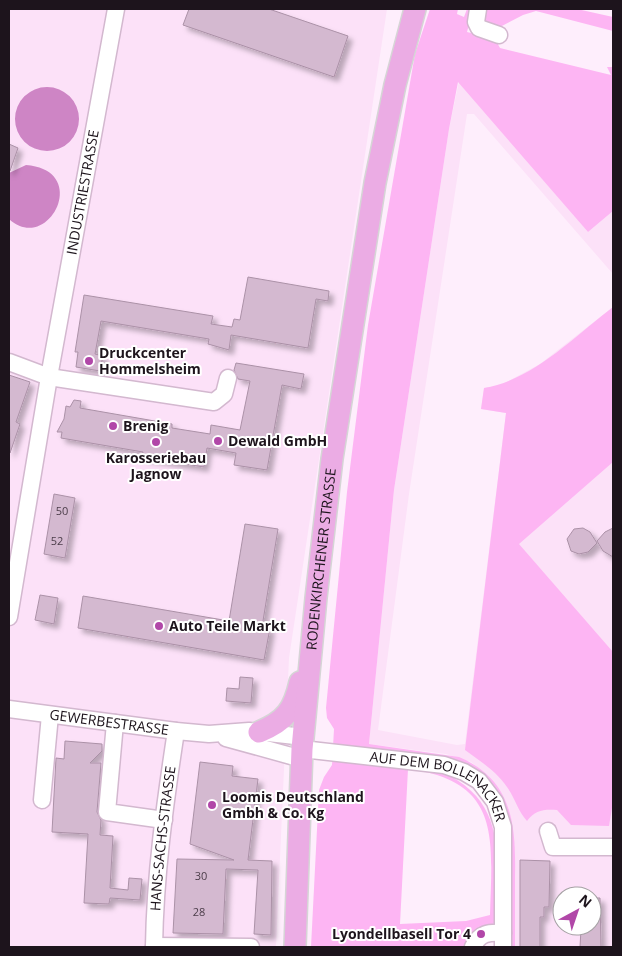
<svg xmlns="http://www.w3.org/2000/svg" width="622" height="956" font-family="'Open Sans',sans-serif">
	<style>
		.built { fill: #fce1f8; fill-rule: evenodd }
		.green { fill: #fdb5f3; fill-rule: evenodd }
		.water { fill: #ce85c5 }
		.building { fill: #d4b9d0; stroke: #ab91a7; filter: url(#shadow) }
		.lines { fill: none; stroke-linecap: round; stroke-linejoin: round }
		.minor-casing { stroke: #d3b8cf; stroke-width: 19 }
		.major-casing { stroke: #d6d5d6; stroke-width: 24 }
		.minor { stroke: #fff; stroke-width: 16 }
		.major { stroke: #ebace4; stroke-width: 21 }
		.poi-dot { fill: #b147a8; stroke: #fff; stroke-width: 2 }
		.labels { text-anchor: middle; stroke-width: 4; stroke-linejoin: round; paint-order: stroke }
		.number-label { font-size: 11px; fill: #4b3d49 }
		.street-label { font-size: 14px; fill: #1d141c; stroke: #fff }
		.poi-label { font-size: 14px; font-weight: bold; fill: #1d141c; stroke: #fff; text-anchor: start }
	</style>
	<defs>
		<filter id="shadow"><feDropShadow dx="4.5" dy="4.5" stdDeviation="2.5" flood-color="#0004"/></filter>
	</defs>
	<rect width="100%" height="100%" fill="#feeefc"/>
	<path class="built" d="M9,9h378l-98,649 -13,289h-267z
		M459,81l129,151 25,-21v63l-139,-160h-7l-58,380 -31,236 79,15 8,-1 41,-331 -25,-4 3,-21 15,-2 41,-22 73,-57v640h-98v-96l-27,-75 -17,-14 -25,-8 -77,-10 25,-254 55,-361zM562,896h30v30h-30z"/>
	<path class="green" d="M430,9h28l-1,5 7,3 3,-8h6l-6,23 28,7 5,9 111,27 -4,-8h6v144l-25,21 -130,-150 -9,47 -55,361 -25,254 90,13c54,23 57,68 56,120 0,24 0,47 0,70h-5l-15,-156 -53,-19c67,30 55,88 54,150 -13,9 -28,2 -29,25h-156l8,-157 5,-13 8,-12 2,-36 -7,-11 -1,-10 21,-216 21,-167 47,-271zM408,769c94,12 84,70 82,146l-24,6 -66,3z
		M486,9h91l36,8v14l-77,-20 -13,4 -23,12 -15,-5z
		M613,307v155l-94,82 94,108v150l-4,24 -38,-1 -14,-15c-13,-1 -22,0 -30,11 -9,-10 -12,-23 -20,-34 -11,-16 -27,-26 -42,-37l41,-337 -25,-4 3,-21c49,-8 91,-52 129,-81z"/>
	<path class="water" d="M15 119a32 32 0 1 1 64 0a32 32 0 1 1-64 0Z
		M26,165c66,5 22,90 -17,54v-46z"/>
	<path class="building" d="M189,9h80l79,27 -14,41 -151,-52z
		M9,144l9,4 -8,23h-1z
		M248,277l81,14 -1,10 -12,-2 -8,49 -77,-13 -2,15 -21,-6 1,-5 -108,-18 -6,33 8,2 -3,15 -24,-4 2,-15h-3l9,-57 129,21 -2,8 21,3 2,-8 6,1z
		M236,363l68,11 -3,15 -19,-4 -15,85 -33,-5 2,-12 -29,-5 -3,19 -62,-10 1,-5 -82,-14 1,-6h-5l7,-13 2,-13 4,1 4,-7 7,1 -1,7 92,16v4l38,6 1,-9 29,5 10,-49 -12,-2 -4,-9z
		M9,375l21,7 -14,40 4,2 -10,29z
		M54,494l21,4 -10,60 -21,-4z
		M245,524l33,5 -16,98 8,1 -6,32 -186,-32 5,-32 146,25z
		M583,528l7,4 7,11 -9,9 -9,2 -8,-3 -4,-12 7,-10z
		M613,528v29l-10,-6 -6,-10 8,-9z
		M40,595l18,3 -4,26 -19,-4z
		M240,677l13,1 -2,25 -25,-2 1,-13 12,1z
		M65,741l37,3v7l-12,12h11l-4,49 4,8 -1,15 13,1 -3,52 18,2 1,-12 13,1 -2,21 -30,-2 -1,6 -25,-1 4,-69 -36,-2 4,-74 8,1z
		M200,762l33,4 -1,10 26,3 -10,81 24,1 -1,74 -17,-1 4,-64 -32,-1 -3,65 -50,-1 4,-74 57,1 -44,-16z
		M520,860l30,1 -1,46h-5v10h-4v30h-20z
		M592,898h8l1,49h-21l1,-18 11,1z"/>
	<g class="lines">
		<defs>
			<g id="minor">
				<path d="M478,9l-2,13 3,6 20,7"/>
				<path d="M9,362l40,15 165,25 10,-8 4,-16"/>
				<path id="s1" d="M9,617l40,-240 67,-368"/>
				<path id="s2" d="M9,709l167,22 33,3 40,-3 55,6"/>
				<path d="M115,723l-8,89 57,8"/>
				<path d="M226,738l76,21"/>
				<path id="s3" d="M302,749l142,16 20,7 15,9 16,21 8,25v120"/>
				<path d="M42,800l8,-85"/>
				<path d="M548,831l5,16h60"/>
				<path d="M154,946l97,1"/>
				<path id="s4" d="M154,947c1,-72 11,-144 22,-216"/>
				<path d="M473,947c6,-14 16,-15 30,-14"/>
			</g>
			<g id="major">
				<path d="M259,732c27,-11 35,-23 41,-50"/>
				<path id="s5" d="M295,947l7,-198 14,-151 16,-139 43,-276 20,-98 20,-76"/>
			</g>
		</defs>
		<use href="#minor" class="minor-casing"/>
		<use href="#major" class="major-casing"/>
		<use href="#minor" class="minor"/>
		<use href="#major" class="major"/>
	</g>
	<g class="poi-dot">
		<circle cx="89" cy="361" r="5"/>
		<circle cx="113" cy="426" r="5"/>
		<circle cx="218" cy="441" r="5"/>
		<circle cx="156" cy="442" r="5"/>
		<circle cx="159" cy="626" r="5"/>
		<circle cx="212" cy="805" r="5"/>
		<circle cx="481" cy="934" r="5"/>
	</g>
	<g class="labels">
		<g class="number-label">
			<text x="62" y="515">50</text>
			<text x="57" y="545">52</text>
			<text x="201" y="880">30</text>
			<text x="199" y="916">28</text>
		</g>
		<g class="street-label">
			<text dy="5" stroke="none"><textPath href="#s1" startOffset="431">INDUSTRIESTRASSE</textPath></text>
			<text dy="5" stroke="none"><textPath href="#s5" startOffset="389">RODENKIRCHENER STRASSE</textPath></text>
			<text dy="5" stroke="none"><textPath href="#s2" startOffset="101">GEWERBESTRASSE</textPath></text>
			<text dy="5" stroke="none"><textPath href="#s3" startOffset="148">AUF DEM BOLLENACKER</textPath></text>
			<text dy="5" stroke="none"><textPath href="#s4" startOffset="109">HANS-SACHS-STRASSE</textPath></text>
		</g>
		<g class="poi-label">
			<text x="99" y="358">Druckcenter<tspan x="99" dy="16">Hommelsheim</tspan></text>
			<text x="123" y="431">Brenig</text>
			<text x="228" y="446">Dewald GmbH</text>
			<text x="156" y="463" text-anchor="middle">Karosseriebau<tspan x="156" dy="16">Jagnow</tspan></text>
			<text x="169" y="631">Auto Teile Markt</text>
			<text x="222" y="802">Loomis Deutschland<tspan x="222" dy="16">Gmbh &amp; Co. Kg</tspan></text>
			<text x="471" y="939" text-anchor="end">Lyondellbasell Tor 4</text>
		</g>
	</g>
	<rect width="622" height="956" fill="none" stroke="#1d141c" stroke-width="20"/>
	<g transform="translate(577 911) rotate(40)"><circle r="24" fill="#ffffff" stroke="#a5a1a4"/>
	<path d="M0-4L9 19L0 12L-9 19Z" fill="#b147a8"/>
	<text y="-8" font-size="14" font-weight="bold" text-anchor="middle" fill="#1d141c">N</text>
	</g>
</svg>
